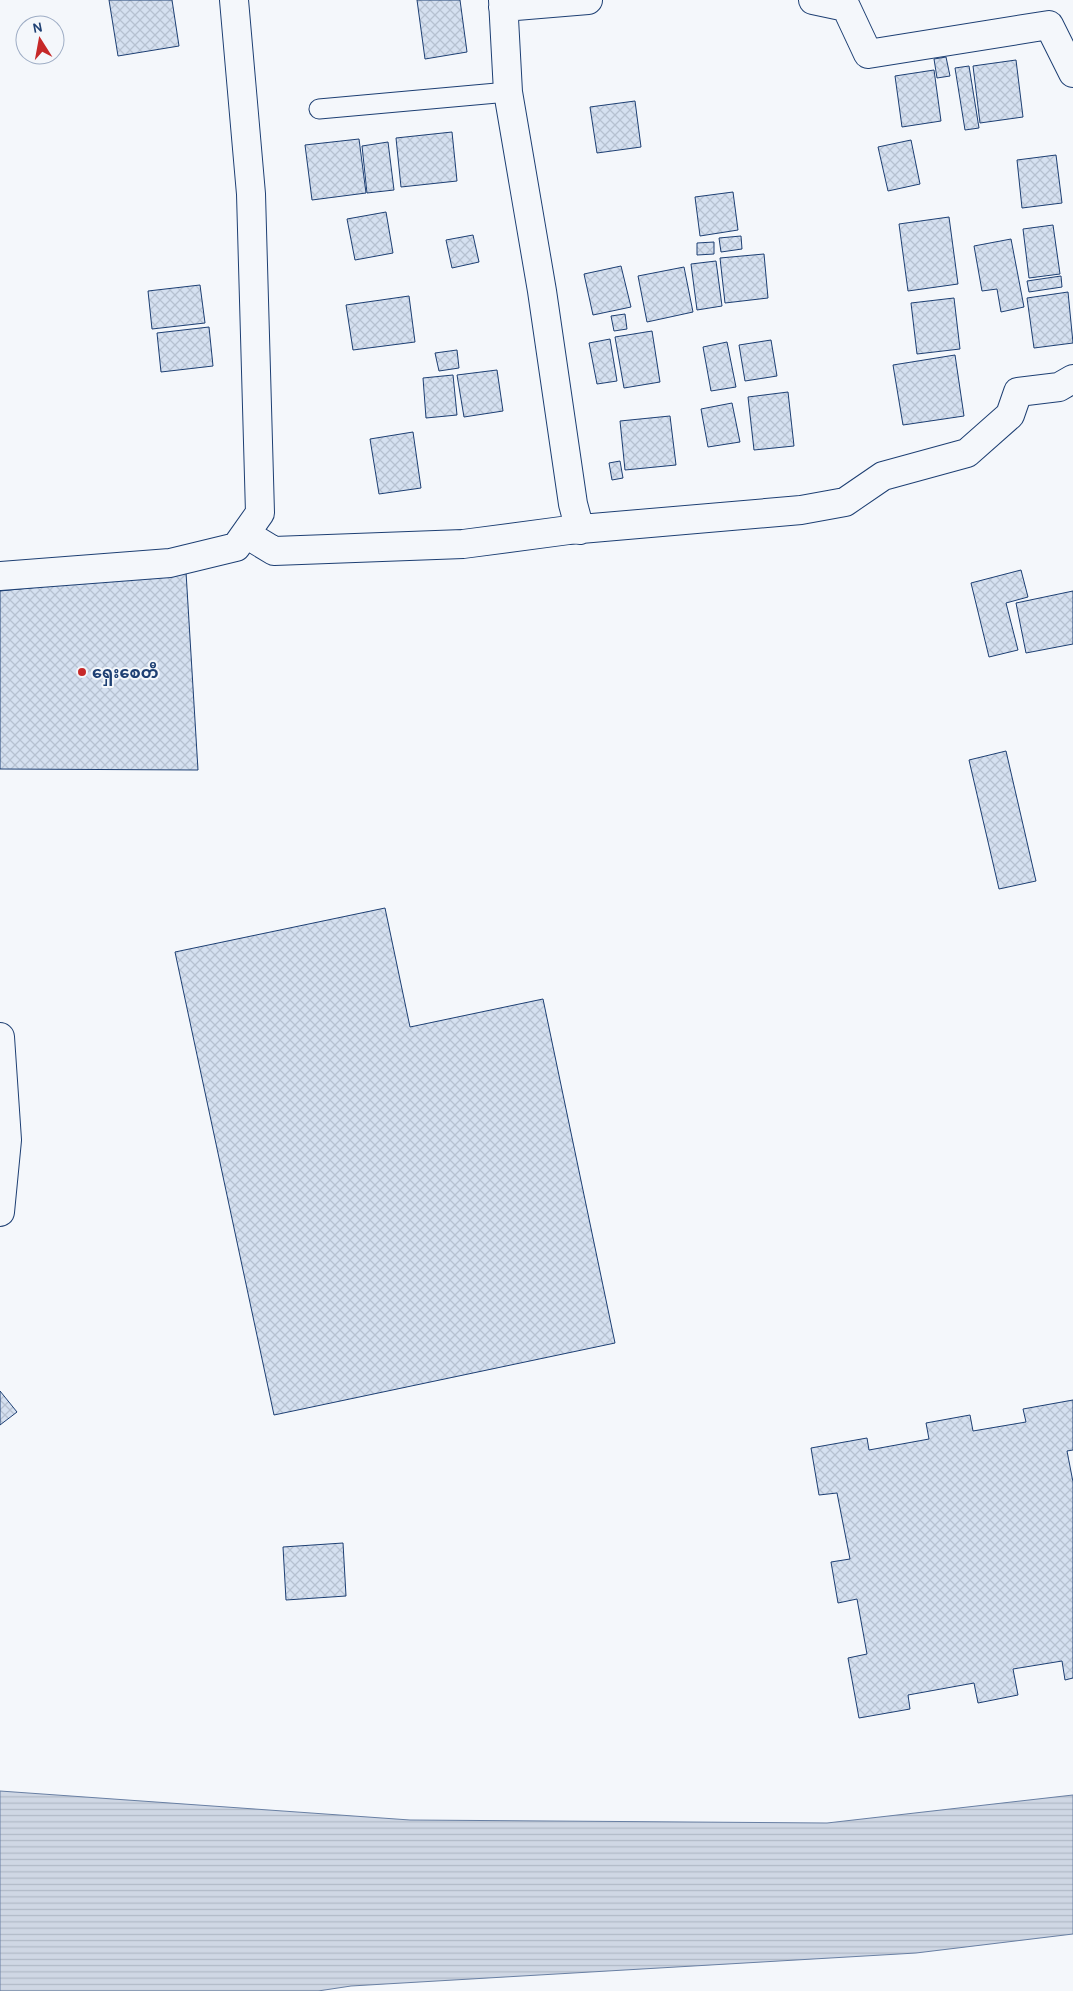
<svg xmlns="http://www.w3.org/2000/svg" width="1073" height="1991" font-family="Karla,'Noto Sans Myanmar',sans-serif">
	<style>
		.water { fill: url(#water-rules); stroke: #687fa3 }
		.building { fill: url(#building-cross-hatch); stroke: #1d3f73 }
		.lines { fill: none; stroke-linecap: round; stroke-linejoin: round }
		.service-casing { stroke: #1d3f73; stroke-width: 21 }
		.minor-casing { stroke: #1d3f73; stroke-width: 30 }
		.service { stroke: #f4f7fb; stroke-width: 19 }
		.minor { stroke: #f4f7fb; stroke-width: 28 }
		.poi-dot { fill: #c62828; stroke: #f4f7fb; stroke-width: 2 }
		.labels { text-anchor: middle; stroke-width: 4; stroke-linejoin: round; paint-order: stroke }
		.poi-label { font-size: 16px; font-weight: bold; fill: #1d3f73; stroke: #f4f7fb; text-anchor: start }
	</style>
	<defs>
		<pattern id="water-rules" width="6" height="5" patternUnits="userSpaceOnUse" patternTransform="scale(1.25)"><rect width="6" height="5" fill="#cfd7e4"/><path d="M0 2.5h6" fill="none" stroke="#b1bac7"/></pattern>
		<pattern id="building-cross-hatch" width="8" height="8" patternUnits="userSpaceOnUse" patternTransform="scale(1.25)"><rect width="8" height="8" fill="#d5e0f0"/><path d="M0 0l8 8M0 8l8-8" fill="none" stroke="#b6c1d1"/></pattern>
	</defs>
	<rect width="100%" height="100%" fill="#f4f7fb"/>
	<path class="water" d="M0,1791l410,29 417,3 246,-28v139l-157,19 -565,33 -33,5h-318z"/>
	<path class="building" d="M109,0h63l7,46 -61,10z
		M417,0h43l7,52 -42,7z
		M946,57l4,19 -13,2 -3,-19z
		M1016,60l7,57 -43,6 -7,-57z
		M969,66l10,62 -14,2 -10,-62z
		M934,70l7,51 -39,6 -7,-51z
		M635,101l6,46 -44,6 -7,-46z
		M452,132l5,49 -56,6 -5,-49z
		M359,139l7,54 -54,7 -7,-55z
		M911,140l9,44 -32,7 -10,-44z
		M388,142l6,48 -27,3 -5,-47z
		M1056,155l6,48 -40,5 -5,-48z
		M733,192l5,38 -38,6 -5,-39z
		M386,212l7,41 -38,7 -8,-41z
		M949,217l9,67 -50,7 -9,-67z
		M1053,225l7,49 -31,4 -6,-49z
		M473,235l6,27 -27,6 -6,-28z
		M741,236l1,13 -21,3 -2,-14z
		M1011,239l13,68 -23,5 -4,-23 -15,2 -8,-45z
		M714,242v12l-17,1v-12z
		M764,254l4,44 -43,5 -5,-45z
		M716,261l6,45 -25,4 -6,-46z
		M621,266l10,41 -38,8 -9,-41z
		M684,267l9,45 -46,10 -9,-46z
		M1061,276l1,11 -33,5 -2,-11z
		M200,285l5,38 -53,6 -4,-38z
		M1068,292l5,51 -39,5 -7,-50z
		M409,296l6,46 -62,8 -7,-45z
		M954,298l6,51 -43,5 -6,-51z
		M625,314l2,15 -13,2 -3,-15z
		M209,327l4,39 -52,6 -4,-39z
		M652,331l8,51 -36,6 -9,-51z
		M610,339l7,42 -20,3 -8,-41z
		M771,340l6,36 -32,5 -6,-36z
		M727,342l9,45 -25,4 -8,-44z
		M457,350l2,18 -20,3 -4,-18z
		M955,355l9,61 -61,9 -10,-60z
		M497,370l6,41 -39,6 -7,-42z
		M453,375l4,40 -31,3 -3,-40z
		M788,392l6,54 -40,4 -6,-53z
		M732,403l8,39 -32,5 -7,-38z
		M670,416l6,49 -51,5 -5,-49z
		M413,432l8,56 -42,6 -9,-55z
		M620,461l3,17 -11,2 -3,-17z
		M1021,570l7,27 -22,6 12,47 -29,7 -18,-74z
		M186,572l12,198 -198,-1v-178z
		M1073,591v53l-47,9 -10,-50z
		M1006,751l30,130 -37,8 -30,-129z
		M385,908l25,119 133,-28 72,344 -341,72 -99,-463z
		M0,1391l17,21 -17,13z
		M1073,1400v50l-6,1 6,31v196l-8,2 -3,-19 -49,8 5,26 -40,8 -4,-20 -66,12 2,14 -51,9 -11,-60 19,-4 -10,-55 -19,4 -7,-41 19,-3 -13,-66 -18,2 -8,-47 56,-10 2,12 60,-11 -3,-16 44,-8 3,16 53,-9 -3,-13z
		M343,1543l3,53 -60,4 -3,-53z"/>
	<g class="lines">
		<defs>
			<path id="service" d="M319,109l189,-17"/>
			<path id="minor" d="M503,0l5,92 34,199 31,213 7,26
				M813,0l33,7 22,47 181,-29 24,48
				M503,7l85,-7
				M246,534l28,17 189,-7 106,-14 232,-20 44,-8 38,-26 84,-23 43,-38 8,-23 41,-5 14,-8
				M0,576l170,-13 66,-16 24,-34 -9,-319 -17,-194
				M0,1037l7,103 -7,72"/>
		</defs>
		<use href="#service" class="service-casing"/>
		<use href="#minor" class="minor-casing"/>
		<use href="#service" class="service"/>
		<use href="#minor" class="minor"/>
	</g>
	<circle class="poi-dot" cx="82" cy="672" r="5"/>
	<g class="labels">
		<g class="poi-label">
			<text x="92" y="678">ရှေးစေတီ</text>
		</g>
	</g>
	<g transform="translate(40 40) rotate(349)"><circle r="24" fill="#f4f7fb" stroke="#9eadc5"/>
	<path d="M0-4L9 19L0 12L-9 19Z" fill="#c62828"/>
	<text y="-8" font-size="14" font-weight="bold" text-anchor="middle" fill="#1d3f73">N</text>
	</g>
</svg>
